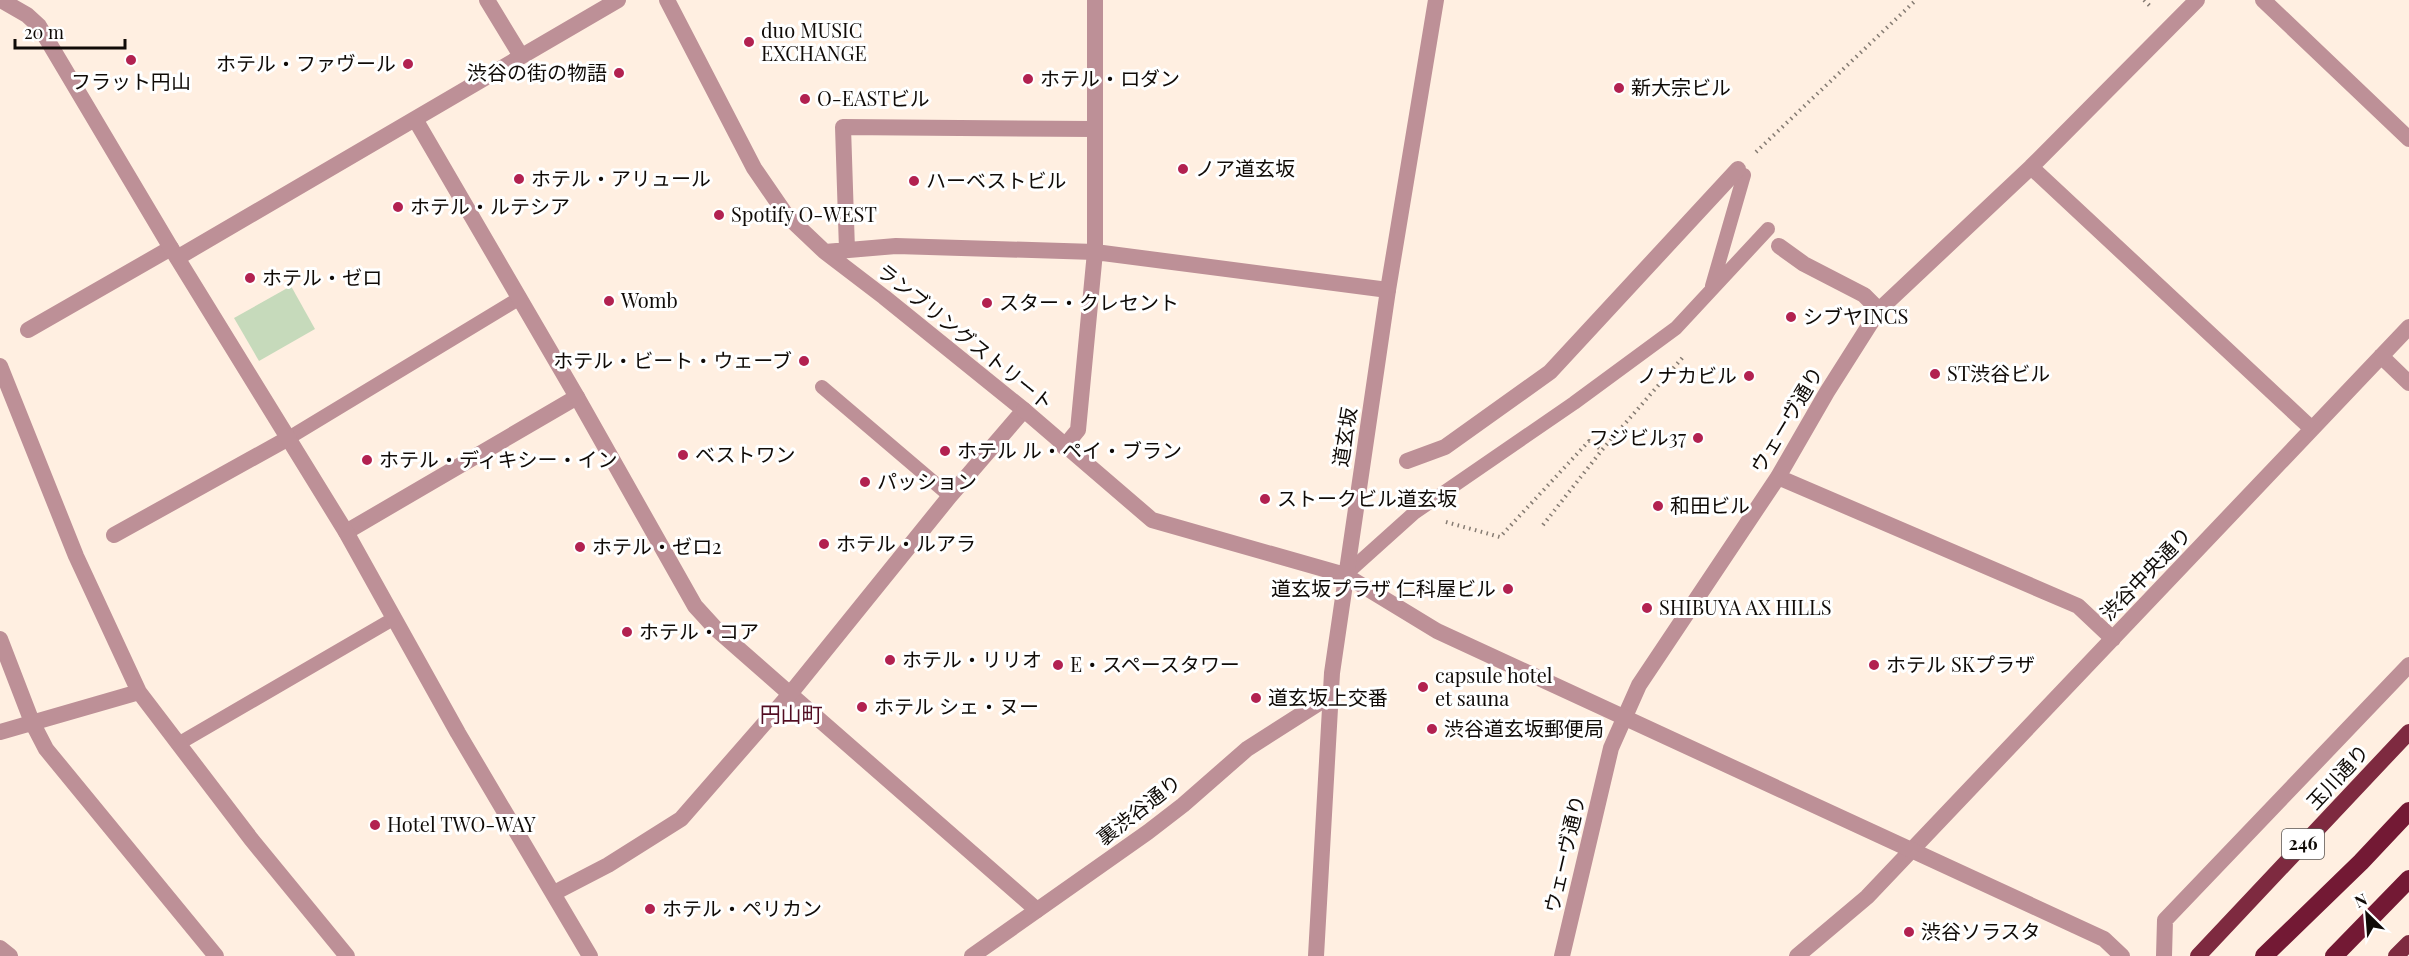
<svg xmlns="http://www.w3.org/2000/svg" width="2409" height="956" font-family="'Playfair Display','Noto Sans JP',serif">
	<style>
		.green { fill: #c6dabb }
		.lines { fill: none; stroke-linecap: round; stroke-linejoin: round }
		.path { stroke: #857b72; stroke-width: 4; stroke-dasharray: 1.5 4.5; stroke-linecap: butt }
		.service { stroke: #bd9097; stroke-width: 14 }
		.pedestrian { stroke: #bd9097; stroke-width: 16 }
		.minor { stroke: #bd9097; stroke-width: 16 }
		.tertiary { stroke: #bd9097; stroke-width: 16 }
		.trunk { stroke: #7e2a40; stroke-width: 16 }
		.motorway { stroke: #731934; stroke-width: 18 }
		.poi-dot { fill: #b22150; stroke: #fff; stroke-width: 2 }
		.labels { text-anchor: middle; stroke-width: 6; stroke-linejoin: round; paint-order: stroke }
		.shield { fill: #fff; stroke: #585451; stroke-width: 1.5 }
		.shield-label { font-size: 18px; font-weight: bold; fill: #100b07 }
		.poi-label { font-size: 20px; fill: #100b07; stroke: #fff; text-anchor: start }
		.street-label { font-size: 20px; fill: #100b07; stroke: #fff }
		.neighbourhood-label { font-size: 21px; fill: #530e23; stroke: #fff }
	</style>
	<rect width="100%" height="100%" fill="#ffefe1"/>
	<path class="green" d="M291,286l24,43 -56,32 -25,-43z"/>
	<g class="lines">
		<path class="path" d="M2144,0l8,8
			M1756,152l160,-152
			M1446,522l54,15 89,-96 13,9
			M1543,525l59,-75 81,-93"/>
		<path class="service" d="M1712,286l32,-111
			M822,387l128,109
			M287,439l233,-141
			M1345,575l69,-62 160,-110 102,-75 92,-99
			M178,744l215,-125"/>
		<path class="pedestrian" d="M1779,246l25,18 60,31 15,15
			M28,330l143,-82
			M1407,461l38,-14 105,-75 188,-203
			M346,532l231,-135
			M114,535l173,-96
			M790,694l247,216"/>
		<path class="minor" d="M1,0l26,15 12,11 132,222 175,284 112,201 132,223
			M487,0l34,56
			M2263,0l146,139
			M415,119l162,278 118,209 21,23 74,65
			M2031,167l281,262
			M847,250l-4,-123 250,2
			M825,252l71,-6 199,6 293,38
			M177,258l441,-258
			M2381,356l28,27
			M0,366l76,190 63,136 112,147 96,117
			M1064,447l14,-17 17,-178v-252
			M1778,477l300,129 35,33
			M0,639l32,83 14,27 170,207
			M0,732l139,-40
			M554,893l54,-28 73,-46 109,-125 160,-198 74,-86 -140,-113 -59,-45 -38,-36 -33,-48 -87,-168
			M0,948l10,8
			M972,956l176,-124 35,-27 64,-56 83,-53
			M1562,956l49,-208 28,-63 139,-208 49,-85 52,-82 152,-143 166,-167
			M1797,956l70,-59 542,-570
			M2164,956l1,-36 244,-255"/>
		<path class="tertiary" d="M1024,410l128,110 193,55 92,56 667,308 18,17
			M1316,956l16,-283 56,-383 48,-290"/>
		<path class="trunk" d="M2198,956l211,-224
			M2396,956l13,-13"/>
		<path class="motorway" d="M2264,956l97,-94 48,-51
			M2334,956l75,-77"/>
	</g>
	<g class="poi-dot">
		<circle cx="749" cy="42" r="6"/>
		<circle cx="131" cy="60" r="6"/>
		<circle cx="408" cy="64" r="6"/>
		<circle cx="619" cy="73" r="6"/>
		<circle cx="1028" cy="79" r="6"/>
		<circle cx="1619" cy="88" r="6"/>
		<circle cx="805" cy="99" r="6"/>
		<circle cx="1183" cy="169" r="6"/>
		<circle cx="519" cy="179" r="6"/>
		<circle cx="914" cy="181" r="6"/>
		<circle cx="398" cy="207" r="6"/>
		<circle cx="719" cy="215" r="6"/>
		<circle cx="250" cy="278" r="6"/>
		<circle cx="609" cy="301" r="6"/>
		<circle cx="987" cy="303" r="6"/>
		<circle cx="1791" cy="317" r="6"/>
		<circle cx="804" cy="361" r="6"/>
		<circle cx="1935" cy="374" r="6"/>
		<circle cx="1749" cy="376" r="6"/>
		<circle cx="1698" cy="438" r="6"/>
		<circle cx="945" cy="451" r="6"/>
		<circle cx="683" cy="455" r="6"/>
		<circle cx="367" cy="460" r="6"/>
		<circle cx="865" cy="482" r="6"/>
		<circle cx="1265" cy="499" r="6"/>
		<circle cx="1658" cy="506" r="6"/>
		<circle cx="824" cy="544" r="6"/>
		<circle cx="580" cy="547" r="6"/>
		<circle cx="1508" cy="589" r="6"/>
		<circle cx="1647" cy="608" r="6"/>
		<circle cx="627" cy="632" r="6"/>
		<circle cx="890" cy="660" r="6"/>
		<circle cx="1058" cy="665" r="6"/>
		<circle cx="1874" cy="665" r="6"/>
		<circle cx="1423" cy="687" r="6"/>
		<circle cx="1256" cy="698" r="6"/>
		<circle cx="862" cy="707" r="6"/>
		<circle cx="1432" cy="729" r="6"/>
		<circle cx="375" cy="825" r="6"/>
		<circle cx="650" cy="909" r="6"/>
		<circle cx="1909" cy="932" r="6"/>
	</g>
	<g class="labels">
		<rect class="shield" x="2282" y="829" width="42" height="30" rx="4.5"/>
		<g class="shield-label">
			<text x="2303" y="850">246</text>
		</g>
		<g class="poi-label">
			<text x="761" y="38">duo MUSIC<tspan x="761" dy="23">EXCHANGE</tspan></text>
			<text x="396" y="71" text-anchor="end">ホテル・ファヴール</text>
			<text x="607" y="80" text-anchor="end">渋谷の街の物語</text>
			<text x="1040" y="86">ホテル・ロダン</text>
			<text x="131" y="89" text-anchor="middle">フラット円山</text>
			<text x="1631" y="95">新大宗ビル</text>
			<text x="817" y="106">O-EASTビル</text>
			<text x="1195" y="176">ノア道玄坂</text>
			<text x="531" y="186">ホテル・アリュール</text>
			<text x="926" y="188">ハーベストビル</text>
			<text x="410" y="214">ホテル・ルテシア</text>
			<text x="731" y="222">Spotify O-WEST</text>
			<text x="262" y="285">ホテル・ゼロ</text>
			<text x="621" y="308">Womb</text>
			<text x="999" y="310">スター・クレセント</text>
			<text x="1803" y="324">シブヤINCS</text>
			<text x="792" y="368" text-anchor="end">ホテル・ビート・ウェーブ</text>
			<text x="1947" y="381">ST渋谷ビル</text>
			<text x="1737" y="383" text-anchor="end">ノナカビル</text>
			<text x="1686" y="445" text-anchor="end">フジビル37</text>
			<text x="957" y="458">ホテル ル・ペイ・ブラン</text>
			<text x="695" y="462">ベストワン</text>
			<text x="379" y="467">ホテル・ディキシー・イン</text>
			<text x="877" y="489">パッション</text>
			<text x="1277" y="506">ストークビル道玄坂</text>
			<text x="1670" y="513">和田ビル</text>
			<text x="836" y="551">ホテル・ルアラ</text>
			<text x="592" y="554">ホテル・ゼロ2</text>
			<text x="1496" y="596" text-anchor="end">道玄坂プラザ 仁科屋ビル</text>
			<text x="1659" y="615">SHIBUYA AX HILLS</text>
			<text x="639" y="639">ホテル・コア</text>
			<text x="902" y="667">ホテル・リリオ</text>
			<text x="1070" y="672">E・スペースタワー</text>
			<text x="1886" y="672">ホテル SKプラザ</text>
			<text x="1435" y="683">capsule hotel<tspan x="1435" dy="23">et sauna</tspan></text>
			<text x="1268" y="705">道玄坂上交番</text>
			<text x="874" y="714">ホテル シェ・ヌー</text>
			<text x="1444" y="736">渋谷道玄坂郵便局</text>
			<text x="387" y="832">Hotel TWO-WAY</text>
			<text x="662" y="916">ホテル・ペリカン</text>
			<text x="1921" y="939">渋谷ソラスタ</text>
		</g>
		<g class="street-label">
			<text transform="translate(965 337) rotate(39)" y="7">ランブリングストリート</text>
			<text transform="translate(1787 420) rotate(-59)" y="7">ウェーヴ通り</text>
			<text transform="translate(1345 437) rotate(-81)" y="7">道玄坂</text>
			<text transform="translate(2146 574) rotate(-46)" y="7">渋谷中央通り</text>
			<text transform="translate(2338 777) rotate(-47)" y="7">玉川通り</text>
			<text transform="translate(1139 810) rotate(-38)" y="7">裏渋谷通り</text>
			<text transform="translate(1565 854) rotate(-77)" y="7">ウェーヴ通り</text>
		</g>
		<g class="neighbourhood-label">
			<text x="791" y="722">円山町</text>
		</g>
	</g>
	<g transform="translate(2367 914) rotate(335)" stroke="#ffffff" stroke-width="4.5" paint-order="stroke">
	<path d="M0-4.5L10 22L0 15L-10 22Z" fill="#100b07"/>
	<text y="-9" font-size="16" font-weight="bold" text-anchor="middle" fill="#100b07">N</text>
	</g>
	<path d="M15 39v9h110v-9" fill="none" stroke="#100b07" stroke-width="3"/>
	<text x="24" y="39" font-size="18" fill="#100b07" stroke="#ffffff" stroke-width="4.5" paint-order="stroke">20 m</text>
</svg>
